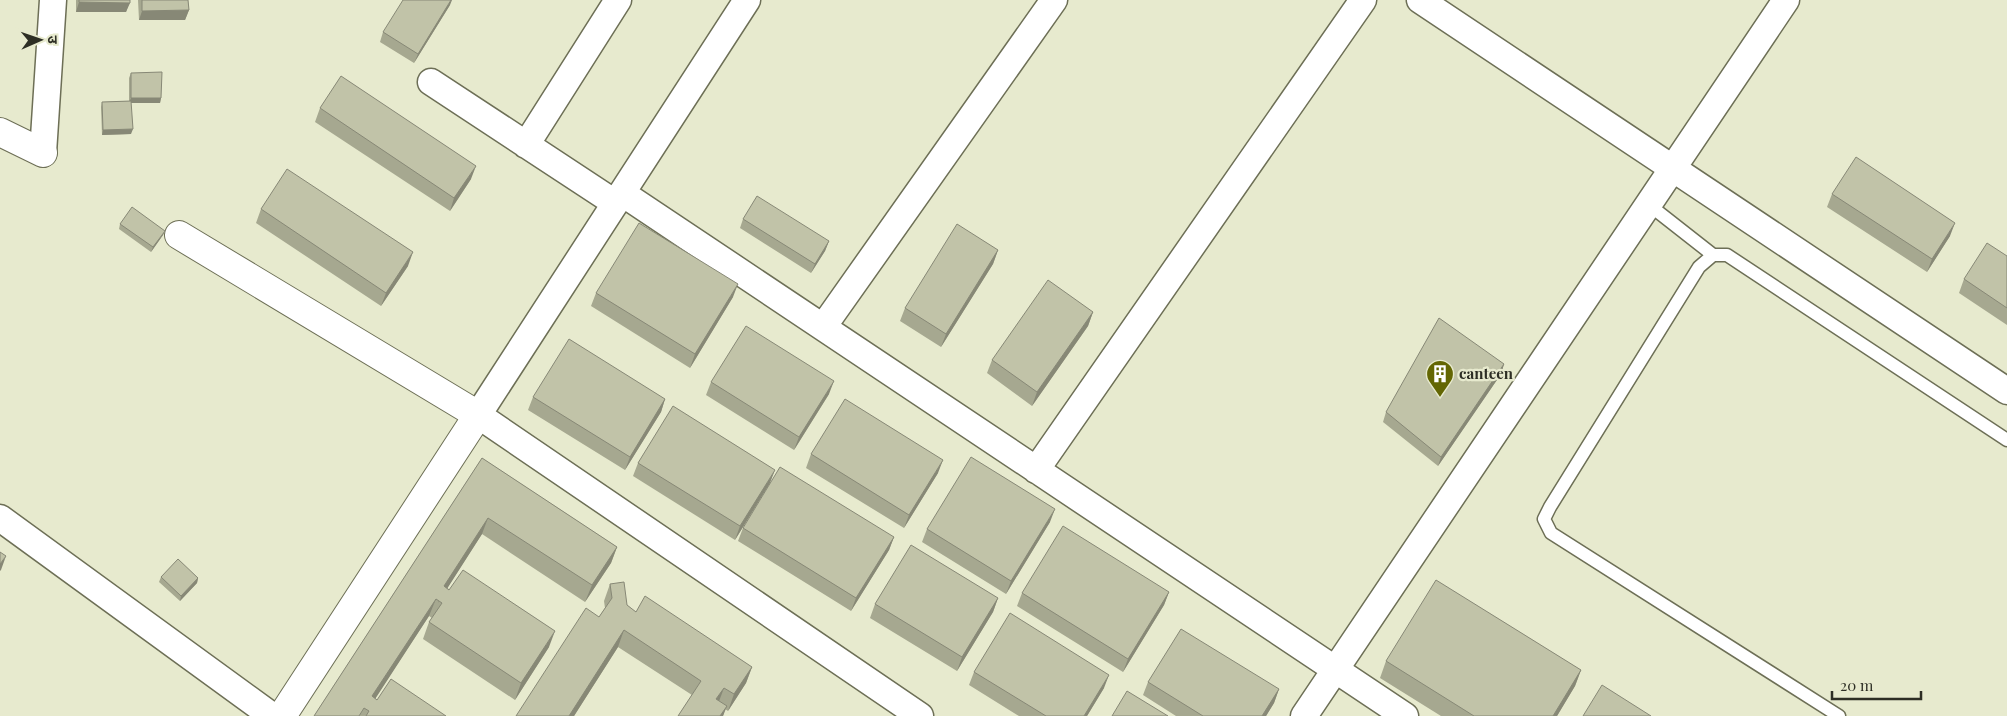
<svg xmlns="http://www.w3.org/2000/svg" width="2007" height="716" font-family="'Playfair Display','Noto Sans Devanagari',serif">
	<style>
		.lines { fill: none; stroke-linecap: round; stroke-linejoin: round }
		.lane-casing { stroke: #6d6f56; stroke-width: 15 }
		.street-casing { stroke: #6d6f56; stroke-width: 29 }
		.secondary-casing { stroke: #6d6f56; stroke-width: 30 }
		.lane { stroke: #fff; stroke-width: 12 }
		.street { stroke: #fff; stroke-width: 26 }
		.secondary { stroke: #fff; stroke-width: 28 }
		.wall { fill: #a6a890 }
		.shaded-wall { fill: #878876 }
		.building { fill: #c1c3a8; stroke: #878876 }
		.labels { text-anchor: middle; stroke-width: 4.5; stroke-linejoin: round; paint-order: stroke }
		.poi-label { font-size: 15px; font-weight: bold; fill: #2d2e24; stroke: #e7eace; text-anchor: start }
	</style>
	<rect width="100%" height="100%" fill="#e7eace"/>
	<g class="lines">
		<defs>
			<path id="lane" d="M1648,204l65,51
				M1839,716l-288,-183 -7,-14 6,-12 149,-240 14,-12h14l280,185"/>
			<path id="street" d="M747,0l-269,415 442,301
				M1420,0l587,391
				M431,82l184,121
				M526,145l92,-145
				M43,153l10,-153
				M622,193l783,523
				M823,327l231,-327
				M1036,470l327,-470
				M0,518l272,198
				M1304,716l482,-716"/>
			<path id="secondary" d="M0,132l43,21
				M179,235l299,180 -196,301"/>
		</defs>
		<use href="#lane" class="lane-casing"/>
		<use href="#street" class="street-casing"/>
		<use href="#secondary" class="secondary-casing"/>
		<use href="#lane" class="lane"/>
		<use href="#street" class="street"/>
		<use href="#secondary" class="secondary"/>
	</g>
	<path class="wall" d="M76,0h54l-4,12h-50z
		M138,0h50l1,10 -4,10h-46z
		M450,5l-36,58 -34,-21 3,-10z
		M131,73l30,25 -1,5h-29v31l-29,1 -1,-28 1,-5 27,-1v-23z
		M320,108l151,71 -21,32 -135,-89z
		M1832,194l118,42 -23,36 -100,-65z
		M261,209l147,57 -27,40 -125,-83z
		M743,219l86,22 -4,10 -14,22 -71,-45z
		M120,224l45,7 -2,4 -12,17 -32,-23z
		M998,250l-5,14 -52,83 -41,-26 5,-13z
		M2007,256v69l-48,-32 5,-14z
		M596,293l137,4 -43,71 -99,-62z
		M1093,312l-5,14 -56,80 -45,-33 5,-13z
		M1504,364l-3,10 -63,92 -55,-44 3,-10z
		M711,382l118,12 -35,56 -88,-55z
		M533,397l132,2 -4,13 -36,58 -97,-60z
		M811,454l127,19 -34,55 -98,-60z
		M482,458l135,89 -6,16 -26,39 -103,-68 -35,54 102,59 -34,53 -92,-61 6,-17 3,-4 -3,-2 -54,82 2,2 69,16h-132z
		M638,463l132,20 -35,57 -102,-64z
		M1050,522l-44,72 -84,-52 5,-13z
		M743,528l151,9 -5,13 -38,61 -113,-70z
		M161,577l37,1 -1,5 -17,18 -21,-19z
		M610,584l17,21 9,7 116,55 -6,16 -18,28 -3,-2 -2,7h-45l14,-21 -74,-48 -44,69h-58l83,-99 6,-9 -1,-7z
		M1169,592l-5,13 -41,67 -106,-66 5,-13z
		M998,598l-5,14 -36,59 -87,-53 5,-14z
		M1386,661l195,9 -6,16 -18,30h-116l-61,-38z
		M974,672l130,16 -17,28h-68l-50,-31z
		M1148,682l131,7 -5,14 -8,13h-90l-33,-21z"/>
	<path class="shaded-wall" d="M451,0h1l-2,5 -36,58 4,-9z
		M79,2l51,1 -4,9h-50z
		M189,10l-4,10h-46l3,-9z
		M131,98h30l-1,5h-31z
		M133,129l-2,5 -29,1 1,-5z
		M476,166l-5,13 -21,32 4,-13z
		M1955,223l-5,13 -23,36 5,-13z
		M165,231l-2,4 -12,17 2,-5z
		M829,241l-4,10 -14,22 4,-9z
		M998,250l-5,14 -52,83 5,-13z
		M413,252l-5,14 -27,40 5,-13z
		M738,284l-5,13 -43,71 5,-14z
		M1093,312l-5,14 -56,80 5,-14z
		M1504,364l-3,10 -63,92 3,-9z
		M834,381l-5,13 -35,56 5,-13z
		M665,399l-4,13 -36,58 5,-13z
		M943,460l-5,13 -34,55 5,-13z
		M775,470l-5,13 -35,57 5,-14z
		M1055,509l-5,13 -44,72 5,-13z
		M488,518l-6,16 -44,69 6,-17z
		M894,537l-5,13 -38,61 5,-13z
		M617,547l-6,16 -26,39 7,-17z
		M6,556l-5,14 -1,1v-7z
		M198,578l-1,5 -17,18 1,-5z
		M1169,592l-5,13 -41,67 5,-13z
		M998,598l-5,14 -36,59 5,-14z
		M436,599l-7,17 -61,94 4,-14z
		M624,630l-6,17 -44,69h-5z
		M555,631l-6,16 -34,53 6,-17z
		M752,667l-6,16 -18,28 6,-17z
		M1581,670l-6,16 -18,30h-4z
		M1109,675l-5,13 -17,28h-3z
		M724,688l-6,16 -2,-5z
		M1279,689l-5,14 -8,13h-4z
		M727,706l-4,10h-3z"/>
	<path class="building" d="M79,0h51v3l-51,-1z
		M142,0h46l1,10 -47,1z
		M403,0h48l-33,54 -35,-22z
		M162,72l-1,26h-30v-25z
		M341,76l135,90 -22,32 -134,-90z
		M131,101l2,28 -30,1 -1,-28z
		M1856,157l99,66 -23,36 -100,-65z
		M287,169l126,83 -27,41 -125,-84z
		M757,196l72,45 -14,23 -72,-45z
		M132,207l33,24 -12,16 -33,-23z
		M639,223l99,61 -43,70 -99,-61z
		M957,224l41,26 -52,84 -41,-26z
		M1987,243l20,13v52l-43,-29z
		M1048,280l45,32 -56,80 -45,-32z
		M1439,318l65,46 -63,93 -55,-45z
		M746,326l88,55 -35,56 -88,-55z
		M569,339l96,60 -35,58 -97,-60z
		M845,399l98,61 -34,55 -98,-61z
		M673,406l102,64 -35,56 -102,-63z
		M971,457l84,52 -44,72 -84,-52z
		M482,458l135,89 -25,38 -104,-67 -44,68 5,4 14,-20 92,61 -34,52 -92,-61 13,-19 -6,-4 -64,97 5,4 14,-21 55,37h-80l3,-5 -5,-3 -5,8h-45z
		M780,467l114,70 -38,61 -113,-70z
		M1063,526l106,66 -41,67 -106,-66z
		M911,545l87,53 -36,59 -87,-53z
		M0,552l6,4 -6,8z
		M178,559l20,19 -17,18 -20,-19z
		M1436,580l145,90 -28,46h-79l-88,-55z
		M624,582l3,23 9,7 9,-16 107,71 -18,27 -10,-6 -8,11 11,7 -7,10h-42l23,-35 -77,-51 -55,86h-53l70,-108 13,9 13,-19 -2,-14z
		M1010,613l99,62 -25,41h-38l-72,-44z
		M1181,629l98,60 -17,27h-59l-55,-34z
		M1602,685l49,31h-68z
		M1127,691l41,25h-56z"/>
	<defs>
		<symbol id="building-pin" viewBox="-11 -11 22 30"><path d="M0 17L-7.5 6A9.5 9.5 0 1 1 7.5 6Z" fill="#636603" stroke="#e7eace"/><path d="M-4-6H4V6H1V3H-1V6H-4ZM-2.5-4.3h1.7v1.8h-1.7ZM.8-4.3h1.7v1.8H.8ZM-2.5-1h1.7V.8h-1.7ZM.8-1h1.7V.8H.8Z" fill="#fff"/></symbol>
	</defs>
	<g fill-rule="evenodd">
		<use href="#building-pin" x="1424" y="358" width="32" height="43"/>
	</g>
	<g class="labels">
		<g class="poi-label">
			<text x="1459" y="379">canteen</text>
		</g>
	</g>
	<g transform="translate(40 40) rotate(88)" stroke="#e7eace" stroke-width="4" paint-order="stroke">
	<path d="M0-4L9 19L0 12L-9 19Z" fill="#2d2e24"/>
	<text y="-8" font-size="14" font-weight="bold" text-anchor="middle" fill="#2d2e24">उ</text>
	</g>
	<path d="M1832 691v8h89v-8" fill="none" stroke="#2d2e24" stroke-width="2.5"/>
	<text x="1840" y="691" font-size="15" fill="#2d2e24" stroke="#e7eace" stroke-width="4" paint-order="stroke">20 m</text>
</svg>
